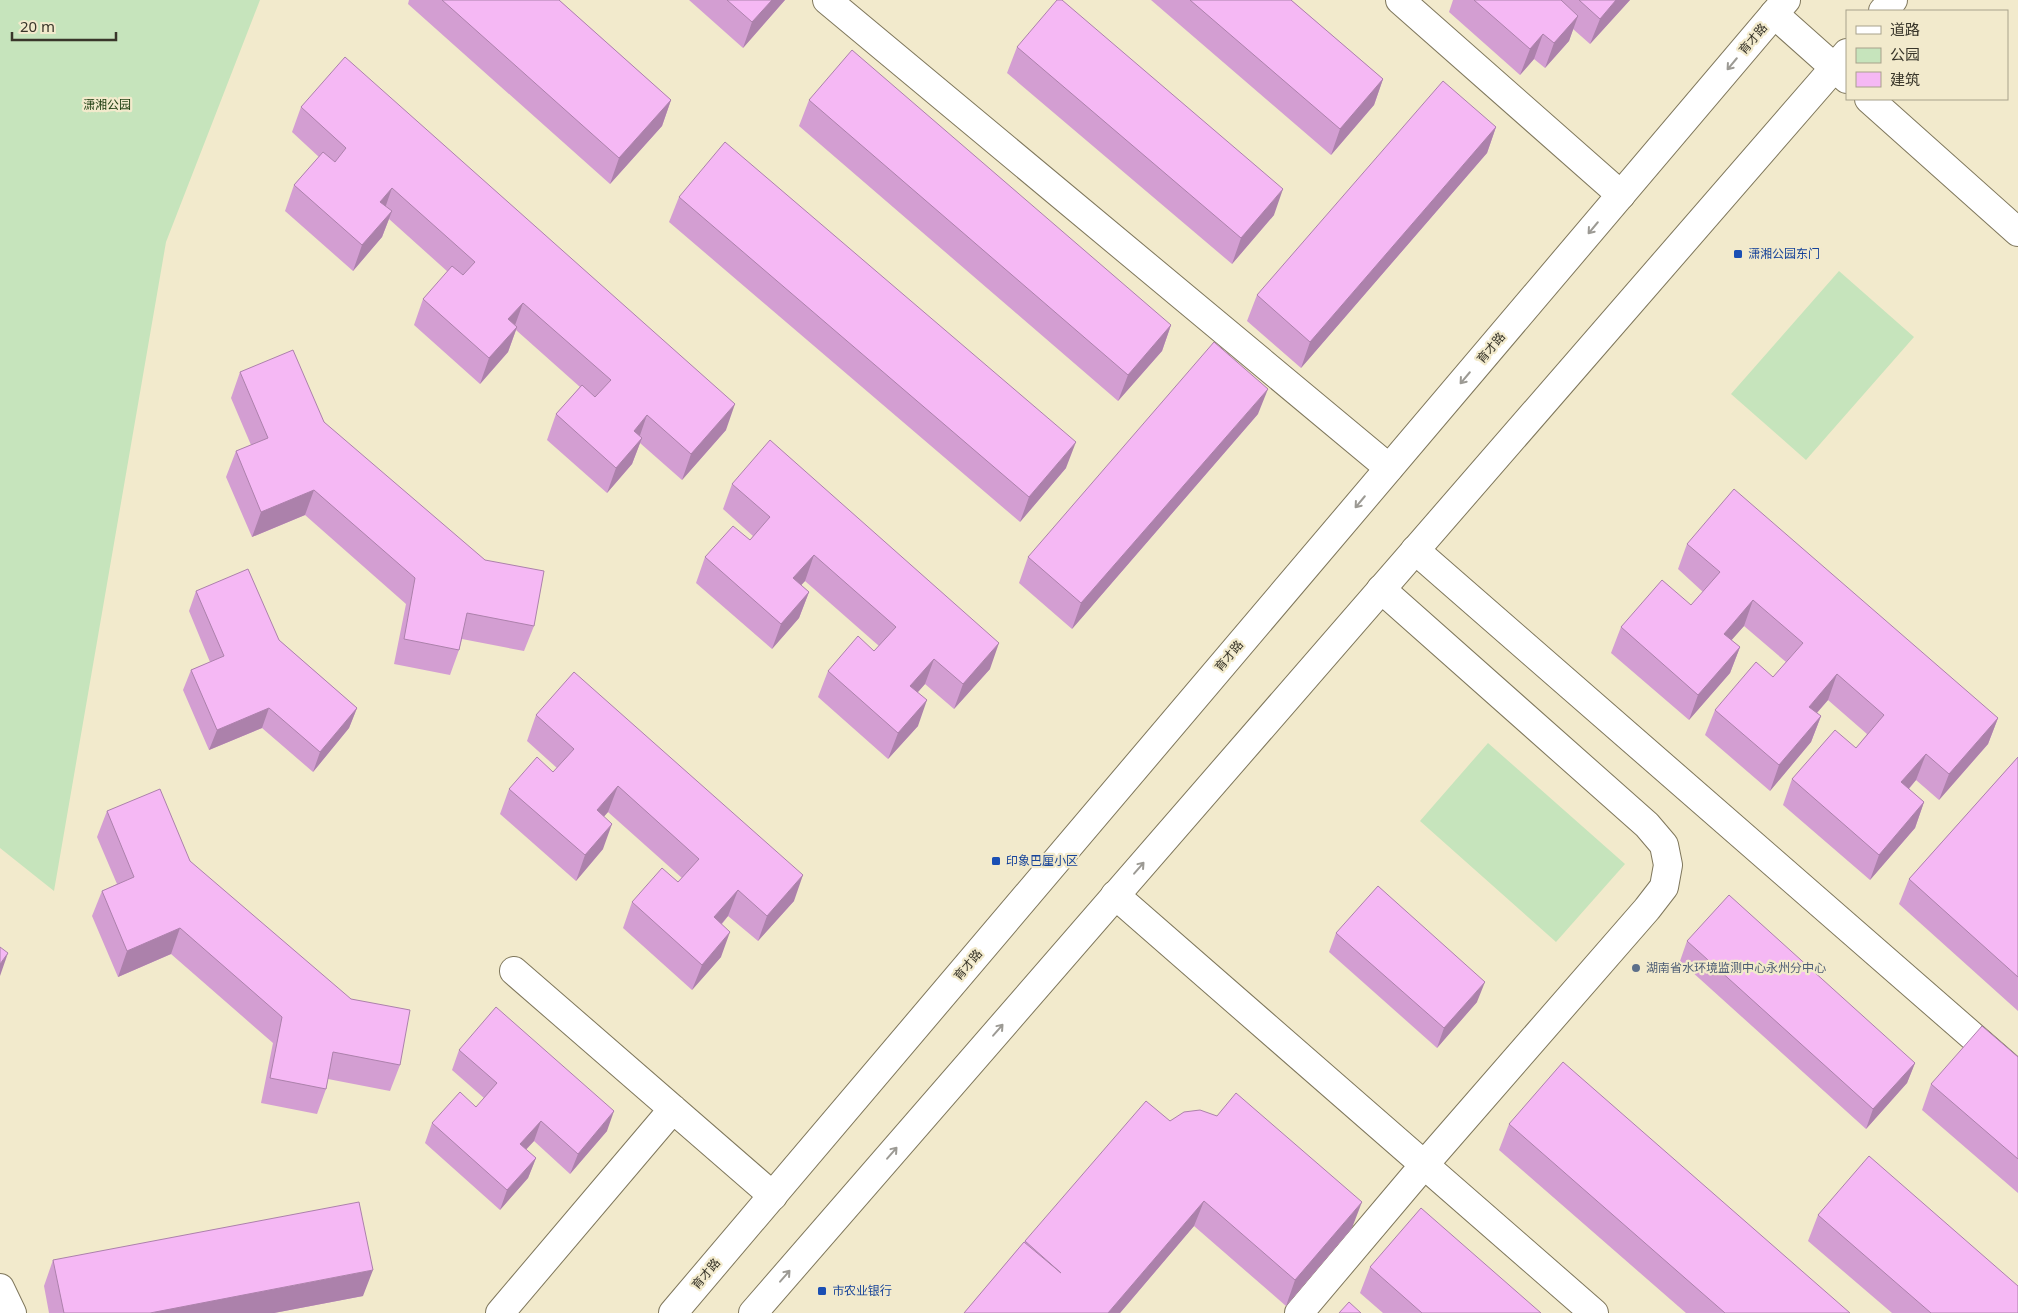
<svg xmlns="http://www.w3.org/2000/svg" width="2018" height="1313" font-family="'Noto Sans','Noto Sans SC',sans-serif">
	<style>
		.green { fill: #c6e4bc }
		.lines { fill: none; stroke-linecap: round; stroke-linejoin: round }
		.minor-casing { stroke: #7f775c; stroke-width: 30 }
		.major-casing { stroke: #7f775c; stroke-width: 30 }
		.minor { stroke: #fff; stroke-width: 28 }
		.major { stroke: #fff; stroke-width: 28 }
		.wall { fill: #d39ed2 }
		.shaded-wall { fill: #ac81ab }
		.building { fill: #f5b8f4; stroke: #ac81ab }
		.oneway { stroke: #9c9a94 }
		.transit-dot { fill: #1a4fb4; stroke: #f2eacc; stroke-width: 2 }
		.service-dot { fill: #5c6f8a; stroke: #f2eacc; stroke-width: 2 }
		.labels { text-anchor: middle; stroke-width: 4.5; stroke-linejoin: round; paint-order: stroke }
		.street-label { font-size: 12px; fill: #39362a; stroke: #f2eacc }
		.park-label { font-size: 12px; fill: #1c3c0f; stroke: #f2eacc }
		.transit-label { font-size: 12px; fill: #164399; stroke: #f2eacc; text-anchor: start }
		.service-label { font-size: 12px; fill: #4e5e75; stroke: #f2eacc; text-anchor: start }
	</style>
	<rect width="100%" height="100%" fill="#f2eacc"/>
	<path class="green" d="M0,0h260l-94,242 -112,649 -54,-43z
		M1839,271l75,66 -108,123 -75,-66z
		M1488,743l137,121 -69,78 -136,-121z"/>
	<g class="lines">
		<defs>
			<path id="minor" d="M827,0l562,468
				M1400,0l221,195
				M1774,14l73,65
				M1869,99l149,133
				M1415,550l603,526
				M1115,895l479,418
				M514,971l259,225
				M0,1288l12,25
				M500,1313l173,-204
				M1299,1313l125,-148 223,-256 17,-22 4,-22 -4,-20 -17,-20 -266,-236"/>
			<path id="major" d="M1883,11l10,-11
				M673,1313l1113,-1313
				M753,1313l1094,-1260"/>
		</defs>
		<use href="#minor" class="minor-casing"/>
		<use href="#major" class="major-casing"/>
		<use href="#minor" class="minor"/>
		<use href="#major" class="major"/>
	</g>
	<path class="wall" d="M409,0h150l112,100 -9,26 -52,58 -202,-180z
		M689,0h96l-42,48z
		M1151,0h140l92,79 -9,26 -43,50z
		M1453,0h177l-40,44 -17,-15 -4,12 -24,27 -11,-9 -14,16 -71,-63z
		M1017,47l257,168 -42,49 -225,-191z
		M809,100l362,225 -9,26 -44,50 -319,-275z
		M301,107l425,323 -44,50 -42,-37 -8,21 -25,29 -60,-53 9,-26 24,-27 -64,-57 -8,22 -28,32 -66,-59 9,-26 25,-27 -59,-53 -7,18 -29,34 -68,-60 9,-26 25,-28 -27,-25z
		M1496,127l-9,26 -186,215 -54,-47 10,-26z
		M679,197l387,271 -46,54 -351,-300z
		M240,372l84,50 210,204 -10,25 -62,-12 -3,11 -9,25 -56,-11 12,-60 -101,-89 -53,22 -26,-60 10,-26 15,-6 -20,-47z
		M1258,414l-186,215 -53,-46 9,-26z
		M732,484l258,185 -36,40 -29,-25 -7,8v34l-30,33 -70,-62 10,-26 46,-20 5,-5 -74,-65 -4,4 8,7 -10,26 -27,31 -76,-66 9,-26 45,-17 3,-4 -30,-27z
		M1687,544l311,174 -10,26 -49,56 -23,-20 -7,9 15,13 -9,26 -45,52 -87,-75 9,-26 64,-31 11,-14 -39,-34 -11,13 4,3 -10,26 -41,49 -65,-56 10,-25 58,-33 13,-15 -42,-36 -13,14 9,7 -10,26 -41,47 -78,-67 10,-26 70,-22 12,-13 -25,-23z
		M196,591l83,49 78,68 -8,20 -36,44 -51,-44 -53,22 -26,-60 8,-20 19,-8 -21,-51z
		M536,715l258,186 -36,40 -30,-25 -6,8 -1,33 -29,33 -69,-62 9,-26 46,-20 4,-4 -74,-66 -4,4 -1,33 -27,32 -76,-67 9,-25 44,-17 4,-4 -30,-27z
		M2018,757v254l-119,-107 10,-25z
		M107,811l83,50 210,204 -10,26 -62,-12 -2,10 -9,25 -56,-11 12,-60 -102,-89 -53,23 -26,-61 10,-25 15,-7 -20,-47z
		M1336,933l141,69 -40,46 -108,-96z
		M1687,941l228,122 -8,20 -41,46 -186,-168z
		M459,1050l148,81 -37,43 -36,-33 -8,9 10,8 -8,20 -28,32 -75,-67 7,-20 44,-16 8,-9 -32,-28z
		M2018,1057v136l-96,-83 9,-26z
		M1170,1121l182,107 -66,78 -92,-80 -74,87h-156l60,-71 1,-1z
		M1509,1124l341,189h-164l-187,-163z
		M1818,1215l200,98h-126l-84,-72z
		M53,1260l310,36 -89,17h-225l-5,-27z
		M1370,1267l171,46h-158l-23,-20z"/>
	<path class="shaded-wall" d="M772,0h13l-42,48 9,-26z
		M1616,0h14l-40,44 10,-25z
		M1578,16l-9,25 -24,27 9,-25z
		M1543,34l-9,25 -14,16 10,-26z
		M1383,79l-9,26 -43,50 9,-26z
		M671,100l-9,26 -52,58 9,-26z
		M1496,127l-9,26 -186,215 9,-26z
		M392,188l-9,26 -3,-12z
		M1283,189l-9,26 -42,49 9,-26z
		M392,211l-10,26 -29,34 9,-26z
		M523,303l-9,25 -6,-9z
		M1171,325l-9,26 -44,50 10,-26z
		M517,327l-9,25 -28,32 9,-26z
		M1268,389l-10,25 -186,215 9,-26z
		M735,404l-9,26 -44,50 9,-26z
		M647,415l-9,26 -4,-10z
		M642,438l-10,26 -25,29 9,-25z
		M1076,442l-10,26 -46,54 9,-25z
		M314,490l-9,25 -53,22 9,-25z
		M814,555l-9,26 -21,23 9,-26z
		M809,592l-10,26 -27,31 9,-25z
		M1753,600l-9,26 -29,33 9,-25z
		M999,643l-9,26 -36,40 9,-25z
		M1740,647l-10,26 -41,47 9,-25z
		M934,659l-9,25 -24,27 9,-25z
		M1837,674l-9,26 -28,32 9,-25z
		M927,700l-9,26 -30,33 10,-26z
		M269,708l-7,20 -53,22 8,-20z
		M357,708l-8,20 -36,44 7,-20z
		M1821,716l-10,26 -41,49 9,-26z
		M1998,718l-10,26 -49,56 10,-26z
		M1926,754l-10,26 -24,28 9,-26z
		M618,786l-10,26 -20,23 9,-25z
		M1924,802l-9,26 -45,52 9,-25z
		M612,824l-9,25 -27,32 9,-26z
		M803,875l-9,26 -36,40 9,-25z
		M738,890l-10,26 -23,27 9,-26z
		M180,928l-9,26 -53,23 9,-26z
		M730,932l-9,25 -29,33 10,-25z
		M8,953l-8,23v-12z
		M1485,982l-8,20 -40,46 7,-20z
		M1915,1063l-8,20 -41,46 7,-20z
		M614,1111l-7,20 -37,43 8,-20z
		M541,1121l-7,20 -22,23 8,-20z
		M536,1158l-8,20 -28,32 7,-20z
		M1204,1201l-10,25 -74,87h-12z
		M1362,1202l-10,26 -66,78 9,-26z
		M373,1270l-10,26 -89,17h-124z"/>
	<path class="building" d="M442,0h117l112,100 -52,58z
		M727,0h45l-20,22z
		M1057,0h5l221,189 -42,49 -224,-191z
		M1190,0h101l92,79 -43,50z
		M1474,0h87l17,16 -24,27 -11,-9 -13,15z
		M1579,0h37l-16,19z
		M852,50l319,275 -43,50 -319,-275z
		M345,57l390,347 -44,50 -44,-39 -13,16 8,7 -26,30 -60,-54 26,-29 13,12 16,-17 -88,-77 -15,16 9,8 -28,31 -66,-59 29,-33 11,9 12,-13 -83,-74 -12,14 12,9 -30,34 -68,-60 29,-33 12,10 11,-14 -45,-41z
		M1443,81l53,46 -186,215 -53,-47z
		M725,142l351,300 -47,55 -350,-300z
		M1214,342l54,47 -187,214 -53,-46z
		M293,350l31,72 161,138 59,11 -10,55 -67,-13 -8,37 -55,-11 11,-61 -101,-88 -53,22 -25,-61 32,-13 -28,-66z
		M770,440l229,203 -36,41 -29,-25 -24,27 17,14 -29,33 -70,-62 30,-35 16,15 22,-24 -82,-72 -21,23 16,14 -28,32 -76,-67 28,-31 17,14 20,-23 -38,-33z
		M1734,489l264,229 -49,56 -23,-20 -25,28 23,20 -45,53 -87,-76 43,-49 21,18 28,-33 -47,-41 -28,33 12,9 -42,49 -64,-55 41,-48 17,15 30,-34 -50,-43 -29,34 16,13 -42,48 -77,-68 41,-47 29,25 29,-33 -33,-28z
		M248,569l31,71 78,68 -37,44 -51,-44 -52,22 -26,-60 33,-14 -28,-65z
		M574,672l229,203 -36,41 -29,-26 -24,27 16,15 -28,33 -70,-63 30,-34 16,14 21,-23 -81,-73 -21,24 15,14 -27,31 -76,-66 28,-32 16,15 21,-23 -38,-34z
		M2018,757v220l-109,-98z
		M160,789l30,72 161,138 59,11 -10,55 -67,-13 -7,37 -56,-11 12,-61 -102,-89 -53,23 -25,-60 32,-14 -27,-66z
		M1378,886l107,96 -41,46 -108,-95z
		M1729,895l186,168 -42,46 -186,-168z
		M0,947l8,6 -8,11z
		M496,1007l118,104 -36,43 -37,-33 -21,23 16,14 -29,32 -75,-67 28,-31 16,15 21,-24 -38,-33z
		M1982,1026l36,31v102l-87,-75z
		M1563,1062l287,251h-125l-216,-189z
		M1236,1093l126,109 -67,78 -91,-79 -96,112h-144l60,-71 37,31 -36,-32 121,-140 24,20 14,-9 16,-2 17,6z
		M1869,1156l149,130v27h-87l-113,-98z
		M359,1202l14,68 -223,43h-86l-11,-53z
		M1421,1208l120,105h-119l-52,-46z
		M1349,1302l12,11h-22z"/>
	<defs><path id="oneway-shaft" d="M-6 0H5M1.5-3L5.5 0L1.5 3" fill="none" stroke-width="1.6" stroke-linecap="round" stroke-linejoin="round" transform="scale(1.25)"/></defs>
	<g class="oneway">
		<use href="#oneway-shaft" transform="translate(1732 64) rotate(130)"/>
		<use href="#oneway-shaft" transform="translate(1593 228) rotate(130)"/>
		<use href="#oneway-shaft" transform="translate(1465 378) rotate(130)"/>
		<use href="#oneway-shaft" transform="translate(1360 502) rotate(130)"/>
		<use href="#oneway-shaft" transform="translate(1139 868) rotate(-49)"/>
		<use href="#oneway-shaft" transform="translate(998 1030) rotate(-49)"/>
		<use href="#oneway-shaft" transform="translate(892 1153) rotate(-49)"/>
		<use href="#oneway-shaft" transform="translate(785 1276) rotate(-49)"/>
	</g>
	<g class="transit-dot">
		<rect x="1733" y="249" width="10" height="10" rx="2.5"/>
		<rect x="991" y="856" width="10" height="10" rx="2.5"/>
		<rect x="817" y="1286" width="10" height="10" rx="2.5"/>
	</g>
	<circle class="service-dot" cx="1636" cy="968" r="5"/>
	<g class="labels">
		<g class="street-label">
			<text transform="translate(1753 39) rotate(-50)" y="4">育才路</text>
			<text transform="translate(1491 348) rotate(-50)" y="4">育才路</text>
			<text transform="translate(1229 656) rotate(-50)" y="4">育才路</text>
			<text transform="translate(968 965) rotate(-50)" y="4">育才路</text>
			<text transform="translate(706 1274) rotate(-50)" y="4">育才路</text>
		</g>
		<g class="park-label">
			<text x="107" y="109">潇湘公园</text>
		</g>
		<g class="transit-label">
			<text x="1748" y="258">潇湘公园东门</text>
			<text x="1006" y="865">印象巴厘小区</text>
			<text x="832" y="1295">市农业银行</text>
		</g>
		<g class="service-label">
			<text x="1646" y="972">湖南省水环境监测中心永州分中心</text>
		</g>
	</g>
	<rect x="1846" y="10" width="162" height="90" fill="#f2eacc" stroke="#a8a28b"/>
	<rect x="1856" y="26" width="25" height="8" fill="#ffffff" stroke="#a8a28b"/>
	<text x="1890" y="35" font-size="15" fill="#39362a">道路</text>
	<rect x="1856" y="48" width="25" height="15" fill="#c6e4bc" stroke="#a8a28b"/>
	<text x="1890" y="60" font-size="15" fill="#39362a">公园</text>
	<rect x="1856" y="72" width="25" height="15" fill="#f5b8f4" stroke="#a8a28b"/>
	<text x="1890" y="85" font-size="15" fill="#39362a">建筑</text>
	<path d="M12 32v8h104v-8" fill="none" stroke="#39362a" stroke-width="2.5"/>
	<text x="20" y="32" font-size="15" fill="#39362a" stroke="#f2eacc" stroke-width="4" paint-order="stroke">20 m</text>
</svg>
